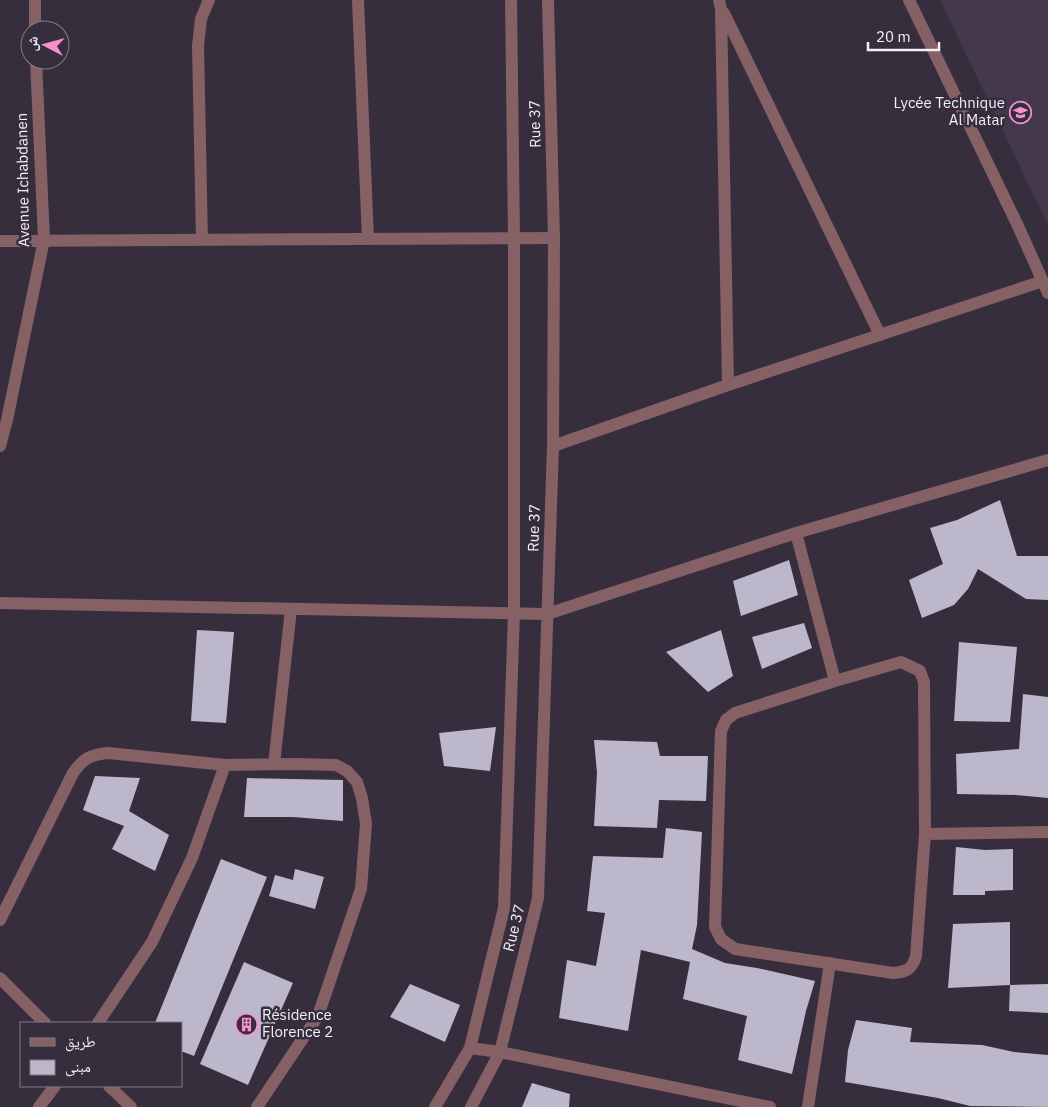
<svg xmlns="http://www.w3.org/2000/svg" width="1048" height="1107" font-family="'IBM Plex Sans','Noto Naskh Arabic',sans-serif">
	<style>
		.built { fill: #44384c }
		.building { fill: #bdb7cb }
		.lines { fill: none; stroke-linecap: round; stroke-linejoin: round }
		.minor { stroke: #856065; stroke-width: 12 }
		.tertiary { stroke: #856065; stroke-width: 12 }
		.labels { text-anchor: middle; stroke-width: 5; stroke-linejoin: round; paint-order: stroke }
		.poi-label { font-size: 15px; fill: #f4eff8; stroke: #372e3d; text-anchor: end }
		.street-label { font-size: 15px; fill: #f4eff8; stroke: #372e3d }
	</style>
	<rect width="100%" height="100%" fill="#372e3d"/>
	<path class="built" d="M940,0h108v225z"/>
	<path class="building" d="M1000,500l17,56h31v44l-22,-1 -48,-30 -10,20 -14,16 -32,13 -13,-38 34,-16 -13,-36 27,-8z
		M789,560l9,35 -57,21 -8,-35z
		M804,623l8,25 -50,21 -10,-32z
		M197,630l37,2 -8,91 -35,-2z
		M721,630l12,46 -25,16 -42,-40z
		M959,642l58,5 -7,75 -56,-1z
		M1023,694l25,3v101l-33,-3 -58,-1 -1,-40 63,-5z
		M496,727l-6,44 -46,-5 -5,-33z
		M594,740l63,2 3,14h48l-2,45 -47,-1 -2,28 -63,-2 3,-53z
		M95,776l45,2 -11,33 40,24 -14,36 -43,-22 12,-23 -41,-16z
		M247,778l96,2v41l-50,-4h-49z
		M666,828l36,4 -5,93 -5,24 33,14 32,5 58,13 -9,30 -14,63 -54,-14 9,-44 -64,-17 7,-37 -49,-12 -13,81 -69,-13 8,-58 29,6 9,-53 -18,-2 6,-55 70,2z
		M956,847l29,3 28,-1v41l-28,1v4h-32z
		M221,859l46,18 -73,179 -13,-5v-28h-26z
		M295,869l29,8 -9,32 -46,-13 6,-21 18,5z
		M1010,922v63l-62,3 5,-64z
		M244,962l49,21 -45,102 -48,-21z
		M410,984l50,21 -15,37 -55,-25z
		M1048,984v29l-39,-2 1,-26z
		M856,1020l56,8 -2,14 72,3 32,7 34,3v52l-78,-1 -32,-8 -93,-16 3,-32z
		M532,1083l38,11 -1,13h-47z"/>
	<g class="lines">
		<path class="minor" d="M35,0v30
			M358,0l10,239
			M719,0l2,9 7,376
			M909,0l109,226 30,67
			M724,13l156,322
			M202,240l-4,-194 3,-27 8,-19
			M0,241l554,-3
			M0,446l7,-26 37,-180 -8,-180
			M553,446l175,-61 315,-104
			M796,533l39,148
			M0,603l547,11 249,-81 252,-73
			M901,662l19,9 4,11 1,152 -9,122c-4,13 -9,16 -23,17l-158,-24 -14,-10 -6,-12 6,-196 5,-11 9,-7 100,-32z
			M274,764l17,-155
			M925,834l123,-2
			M0,920l73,-147c11,-15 16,-18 35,-20l117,12 70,-1 41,1 11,6 10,11 5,16 4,26 -5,65 -43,127 -61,91
			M0,978l45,45
			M98,1023l54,-81 40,-84 33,-93
			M470,1048l30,4 270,55
			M109,1086l22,21
			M39,1107l16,-21
			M808,1107l22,-144"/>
		<path class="tertiary" d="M435,1107l35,-59 34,-140 10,-295v-375l-3,-238
			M471,1107l29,-55 38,-154 15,-452 1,-208 -6,-238"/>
	</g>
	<defs>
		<symbol id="school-ring" viewBox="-11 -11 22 22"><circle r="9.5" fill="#372e3d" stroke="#f790cf" stroke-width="1.5"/><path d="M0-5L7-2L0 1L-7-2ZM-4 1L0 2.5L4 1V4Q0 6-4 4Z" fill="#f790cf"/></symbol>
		<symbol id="building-ring" viewBox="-11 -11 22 22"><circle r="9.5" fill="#372e3d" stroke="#f790cf" stroke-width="1.5"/><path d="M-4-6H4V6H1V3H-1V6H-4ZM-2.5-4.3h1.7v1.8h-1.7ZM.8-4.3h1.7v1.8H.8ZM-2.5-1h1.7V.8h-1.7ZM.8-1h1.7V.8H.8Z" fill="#f790cf"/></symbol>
	</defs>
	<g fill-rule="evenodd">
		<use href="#school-ring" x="1008" y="100" width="25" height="25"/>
		<use href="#building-ring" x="234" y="1012" width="25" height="25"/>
	</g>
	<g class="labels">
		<g class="poi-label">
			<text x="1005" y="108">Lycée Technique<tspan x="1005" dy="17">Al Matar</tspan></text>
			<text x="262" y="1020" text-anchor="start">Résidence<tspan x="262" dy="17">Florence 2</tspan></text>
		</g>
		<g class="street-label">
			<text transform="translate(535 124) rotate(-91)" y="5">Rue 37</text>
			<text transform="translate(23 180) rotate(-91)" y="5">Avenue Ichabdanen</text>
			<text transform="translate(534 528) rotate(-88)" y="5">Rue 37</text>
			<text transform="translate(514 928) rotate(-76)" y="5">Rue 37</text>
		</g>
	</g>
	<rect x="20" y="1022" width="162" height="65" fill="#372e3d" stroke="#837b88"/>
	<rect x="30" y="1038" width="25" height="8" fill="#856065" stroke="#837b88"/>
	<text x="65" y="1047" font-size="15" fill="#f4eff8">طريق</text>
	<rect x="30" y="1060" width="25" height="15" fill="#bdb7cb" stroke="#837b88"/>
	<text x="65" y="1072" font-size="15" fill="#f4eff8">مبنى</text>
	<g transform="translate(45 45) rotate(276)"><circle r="24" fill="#372e3d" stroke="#837b88"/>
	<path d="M0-4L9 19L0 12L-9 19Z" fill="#f790cf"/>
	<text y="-8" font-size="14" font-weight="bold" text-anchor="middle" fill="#f4eff8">ش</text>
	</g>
	<path d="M868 42v8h71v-8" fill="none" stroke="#f4eff8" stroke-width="2.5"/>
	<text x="876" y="42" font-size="15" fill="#f4eff8" stroke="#372e3d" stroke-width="4" paint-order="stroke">20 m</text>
</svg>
